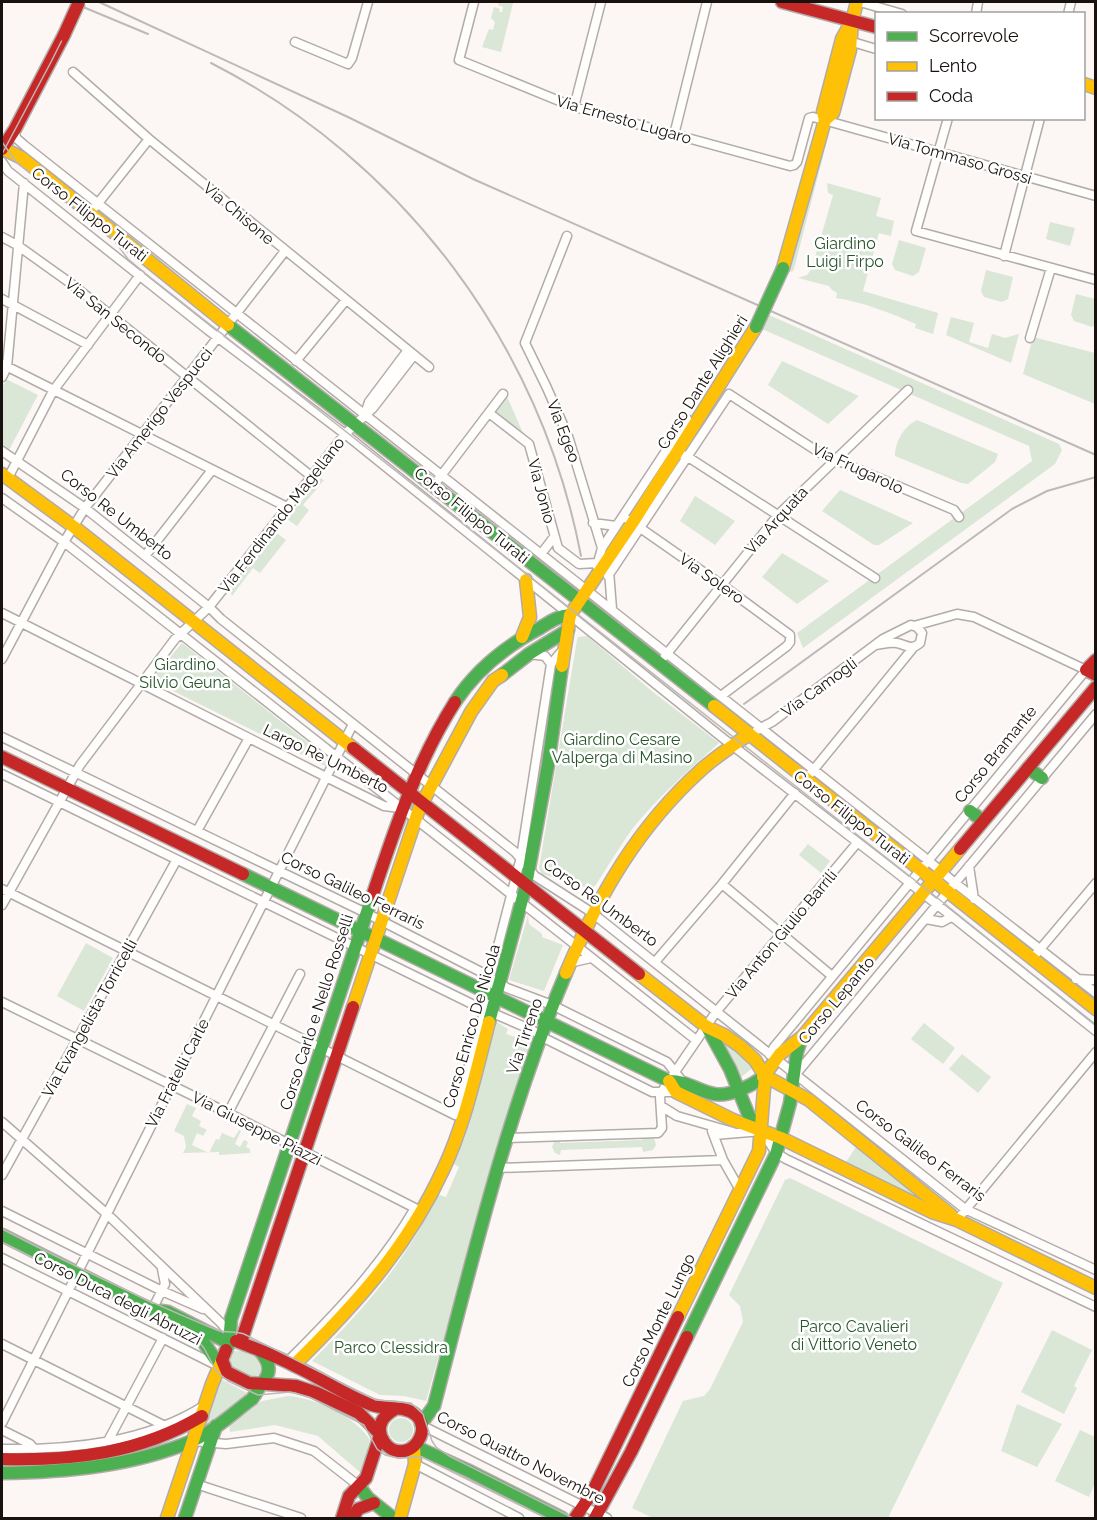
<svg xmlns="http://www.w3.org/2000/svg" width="1097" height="1520" font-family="Raleway,sans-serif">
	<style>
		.green { fill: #dae6d6 }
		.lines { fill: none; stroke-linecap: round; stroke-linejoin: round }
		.street-casing { stroke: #b2aca9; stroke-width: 11 }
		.fast-casing { stroke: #b2aca9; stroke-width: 15 }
		.slow-casing { stroke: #b2aca9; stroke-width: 15 }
		.jam-casing { stroke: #b2aca9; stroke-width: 15 }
		.street { stroke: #fffefd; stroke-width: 8 }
		.fast { stroke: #4caf50; stroke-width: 12 }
		.slow { stroke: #ffc107; stroke-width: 12 }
		.jam { stroke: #c62828; stroke-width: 12 }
		.tram { stroke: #bbbab8; stroke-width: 1.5 }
		.rail { stroke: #bbbab8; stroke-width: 2 }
		.fast-bridge-casing { stroke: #b2aca9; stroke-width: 15; stroke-linecap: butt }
		.jam-bridge-casing { stroke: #b2aca9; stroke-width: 15; stroke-linecap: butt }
		.fast-bridge { stroke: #4caf50; stroke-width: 12 }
		.jam-bridge { stroke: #c62828; stroke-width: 12 }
		.labels { text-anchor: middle; stroke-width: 5; stroke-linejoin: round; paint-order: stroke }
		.street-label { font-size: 16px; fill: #18110d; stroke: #fff }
		.park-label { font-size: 16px; fill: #28562a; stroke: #fff }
	</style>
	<rect width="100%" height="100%" fill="#fcf7f4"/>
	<path class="green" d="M499,2l14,1 -12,49 -19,-5 7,-18 4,1 2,-8 -4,-4 3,-11 6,2 -1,3h3l1,-5 -5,-2z
		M827,132l2,1 -35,136 -2,3 -3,-1z
		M827,183l54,15 -5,18 18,5 -3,15 -12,-3 -16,58 75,22 -5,21 -18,-6 1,-4c-26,-11 -53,-22 -80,-26l1,-5 -5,-3 -3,-4 -31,-8 9,-3 5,-7 21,-73 -5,-2z
		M1050,222l25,6 -5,18 -24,-7z
		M899,240l27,8 -7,24 -6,4 -18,-6 -3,-6z
		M986,270l27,7 -5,22 -6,3 -18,-5 -3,-6z
		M1076,294l19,5v25l-3,3 -18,-6 -3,-6z
		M769,315l290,129 3,6 -7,14 -252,184 -6,-15 235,-172 -3,-15 -267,-117z
		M951,317l23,6 -5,19 19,6 4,-14 13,4 14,-4 -8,29 -65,-28z
		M1033,337l62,16v51l-72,-30z
		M782,361l77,35 -31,28 -60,-39z
		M6,379l32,16 -29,55 -7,-5v-57z
		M505,392l21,48 -35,-28z
		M917,420l81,34 -3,8 -27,22 -7,-1 -66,-27c0,-14 9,-30 22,-36z
		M320,478l4,2 -21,25 6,5 -12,16 -10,-7z
		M840,490l73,33 -34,22h-5l-52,-34z
		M695,496l40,25 -20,24 -35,-24z
		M274,534h4l8,6 -26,33 -7,-5 -21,28 -2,-5z
		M782,553l47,28 -32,23 -35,-27z
		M587,636l66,56 66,51c-30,27 -60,53 -86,85 -14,19 -25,39 -38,58l-4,3 -49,-15 -3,-6 38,-228 1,-3z
		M182,643l148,117 -3,7 -176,-87z
		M808,844l22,17 -9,12 -22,-18z
		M528,915l1,9 13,10v3l21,8 -19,46 -35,-11z
		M86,943l27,15 -29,53 -27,-15z
		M497,1022l11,7 -2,5 25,8 -28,88 -77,271 -22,-5 -24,-1 -68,-34c50,-50 97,-102 125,-167l9,3 13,-30 -5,-3 11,-27z
		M924,1023l31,25 -12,16 -32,-25z
		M714,1033l41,33 -15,12z
		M962,1054l29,23 -13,16 -29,-24z
		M187,1104l9,4 -4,8 9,5 -2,5 8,4 -4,6 -6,-3 -5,12 17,8 7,-14 3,1 3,-7 12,5 5,-8 2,1 -6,13 5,3 4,-7 4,2 -2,5 4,2v4l-31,2v-3l-36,1 3,-6 -2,-11 -10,-5z
		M642,1135c7,1 13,1 14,10l-3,5 -10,2 -1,-5 -81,3 -1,5 -5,-2 -3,-6 3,-7 5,-1v4l82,-3z
		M856,1147l67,53 -77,-38z
		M790,1178l213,105 -115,235h-235l-21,-10 51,-107 21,-5 6,-7 33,-67 -3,-16 -11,-11 56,-115z
		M1052,1330l40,20 -18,36 3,2 -13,26 -43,-22z
		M235,1351c10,-1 24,5 28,15l-4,9c-11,4 -27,-4 -29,-16l2,-7z
		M219,1378l30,16 -45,32 -1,-2z
		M288,1396c27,2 67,20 82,44l-8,34 -44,-38 -43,-11 -45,7 -1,-7 33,-24z
		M1017,1404l45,20 -25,43 -36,-16z
		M389 1430a12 12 0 1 1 24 0a12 12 0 1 1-24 0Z
		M1080,1430l15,7v46l-6,14 -34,-16z"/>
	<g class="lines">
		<defs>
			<path id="street" d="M474,2l-15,58 115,47 216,59 4,-1 3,-3 12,-44 4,-1 283,79
				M860,2l42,12
				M976,14l2,-12
				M1068,14l3,-12
				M846,40l30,9
				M295,42l53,22 4,-6 16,-56
				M73,72l76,67 280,228
				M574,107l27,-105
				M948,118l-32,113 180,49
				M15,132l1,6 8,7 900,712 31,26 141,110
				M674,135l33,-133
				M2,162l6,9 200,159 137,104 379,305 172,133 200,159
				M95,207l54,-68
				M567,236l-42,107 22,45 21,48 34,112
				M2,237l15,8 56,40 238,191
				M1004,256l36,-138
				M2,299l86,46
				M1030,338l21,-70
				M296,361l50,-61
				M2,364l285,143
				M2,377l5,-10 17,-184
				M489,413l40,31 29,104 21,16 18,-1
				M365,414l4,-12 39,-52
				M667,449l21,8 187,121
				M2,451l83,57 124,99 12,12 294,233 20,24 56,36 374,297 131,61
				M8,478l45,-87 87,-116
				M434,485l69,-91
				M2,498l62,44 632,498
				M623,516l99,69 68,50v7l-3,4 -66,50
				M593,523l23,3
				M541,554l13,-17
				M145,556l67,-86
				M597,566l5,-18 85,-129
				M609,571l3,38
				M608,576l121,-182 91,59 134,57 5,7
				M2,613l326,165 56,28 16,2
				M529,654l16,2 6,8
				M665,656l113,-141 130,-125
				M2,659l62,-117 21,-34 200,-257
				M757,730l15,-8 111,-83 28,-14 6,2 5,6 -2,10c-9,8 -13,2 -23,0 -7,-1 -14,1 -21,2
				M2,737l364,176 117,60 24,15 45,17 115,57 15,19
				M811,773l102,-125
				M2,774l472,231 58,25 14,9 106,53h24
				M197,831l52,-93
				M969,866l5,33
				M722,884l110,92
				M2,889l453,226 30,-106 5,-32 31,-120 30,-193 15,-18
				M2,905l78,-140 95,-126 34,-32 136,-173 28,-26 41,-53
				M926,919l16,3 9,-5
				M1036,954l60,-71
				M655,962l67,-78 73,-91
				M569,963l22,-5
				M1076,979l20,1
				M2,1002l226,111 187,95c-33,57 -77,103 -124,150l-5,3
				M770,1055l4,-8 312,-377 -112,-53 -17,-3 -43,12
				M796,1074l300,-360
				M673,1075l43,-63 141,-169
				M661,1106l16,10 56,16
				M228,1113l72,-139
				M2,1122l105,92 114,109 9,11
				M712,1131l11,29 17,30
				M714,1135l48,-4 14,22 10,6 310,148
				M508,1138l150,-5 4,-5 -2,-31 4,-9
				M498,1168l225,-8
				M2,1175l174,-314
				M2,1211l160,80 41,18
				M957,1220l139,-168
				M2,1258l210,105 7,1
				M152,1310l13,-26 -3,-15
				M2,1344l161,81
				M2,1423l351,-699
				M421,1425l186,93
				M2,1430l28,14 4,5
				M108,1441l55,-103
				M193,1441l33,3 48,-6 40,13 45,35
				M2,1449c68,1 144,-6 203,-44
				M415,1464l104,54
				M196,1484l105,34"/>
			<path id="fast" d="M228,325l486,381
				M502,675l27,-21 39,-24
				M455,702c21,-32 51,-56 85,-74 10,-6 18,-12 30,-13
				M1028,768l14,10
				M970,811l13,10
				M243,874l426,207c19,0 28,10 45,13 15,3 37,-8 49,-17
				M489,1022l37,-137 22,-120 14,-99
				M707,1027l23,42 19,47 10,13
				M2,1235l147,74 19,3 61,31
				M183,1329l17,8 15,22 8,6
				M687,1337l89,-183 14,-51 7,-51 5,-15
				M226,1350l3,-7 2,-24 142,-425
				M421,1424l13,-18c38,-145 73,-294 132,-433
				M414,1446l53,24 95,48
				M2,1473c63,-1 131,-7 190,-32 21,-9 41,-28 60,-42 4,-5 5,-8 8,-13 3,-6 2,-2 6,-8 6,-10 1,-19 -6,-27
				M359,1486l9,12 25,20
				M185,1518l31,-92"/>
			<path id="slow" d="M1084,84l12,4
				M825,120l8,-7 17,-63 2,-29 5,-19
				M2,148l20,10 206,167
				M783,268l42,-148 -2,-8 19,-73 10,-18
				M2,474l72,53 279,221
				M522,637l8,-20 -4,-37
				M562,666l8,-51 63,-93 123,-195
				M714,706l382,303
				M566,973c33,-79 72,-146 135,-203 15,-14 32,-24 48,-36
				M639,974l68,53 17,8 16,11 15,14 10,16 -6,75 -81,166
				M353,1007l66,-198 52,-97 22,-31 9,-6
				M765,1076l44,24 142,115
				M763,1077l17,-23 22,-17 158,-188
				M669,1081l7,11 57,28 48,18 151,74 25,8 139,68
				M294,1365c61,-60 113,-117 149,-195 22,-46 33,-99 46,-148
				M167,1518l45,-134 10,-24
				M400,1518l15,-54 -1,-18"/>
			<path id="jam" d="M782,2l94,25
				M2,149l13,-20 49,-94
				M1096,660l-10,10 10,5
				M353,748l286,226
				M2,757l241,117
				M960,849l136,-162
				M373,894c22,-66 44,-132 82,-192
				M236,1341c20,8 40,15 59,25 26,12 51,30 77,39 14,5 33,0 44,10 13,12 3,33 -12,36 -16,3 -29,-16 -22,-30 3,-6 8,-9 13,-12
				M241,1342l112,-335
				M226,1350l-4,10 5,12 22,11 47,3 21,7 42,20 21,21
				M2,1459c71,2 138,-6 200,-43
				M342,1518l7,-22 17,-18 14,-43
				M353,1518l5,-9 16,-6
				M575,1518l17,-25 86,-176
				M595,1518l36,-66 56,-115"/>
		</defs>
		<use href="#street" class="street-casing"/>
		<use href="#fast" class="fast-casing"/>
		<use href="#slow" class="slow-casing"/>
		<use href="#jam" class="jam-casing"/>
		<use href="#street" class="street"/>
		<use href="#fast" class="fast"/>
		<use href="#slow" class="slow"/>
		<use href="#jam" class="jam"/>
		<path class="tram" d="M2,142l15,21 94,73 17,23 18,15 799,630 151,122
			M2,154l49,-92 30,-60
			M2,1229c70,36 141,71 215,101 9,3 18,1 27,4l132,66 35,3 12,11 9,27 4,6 13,9 124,62
			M2,1242l195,98 7,8 12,23 12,10 30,14 32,-3 19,5 55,28 13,24 8,6 13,3 24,-1 124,61"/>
		<path class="rail" d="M71,2l77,32
			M99,2l249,115 125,62 623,276
			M211,63c192,98 330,282 370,493
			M744,704l268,-195 35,-18 49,-14"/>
		<defs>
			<path id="fast-bridge" d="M756,327l27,-59"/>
			<path id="jam-bridge" d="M64,35l15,-33"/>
		</defs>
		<use href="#fast-bridge" class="fast-bridge-casing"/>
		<use href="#jam-bridge" class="jam-bridge-casing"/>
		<use href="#fast-bridge" class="fast-bridge"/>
		<use href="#jam-bridge" class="jam-bridge"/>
	</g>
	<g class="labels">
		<g class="street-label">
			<text transform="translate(624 119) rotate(16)" y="6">Via Ernesto Lugaro</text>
			<text transform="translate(960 158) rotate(16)" y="6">Via Tommaso Grossi</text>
			<text transform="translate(239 213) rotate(40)" y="6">Via Chisone</text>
			<text transform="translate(90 214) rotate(38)" y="6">Corso Filippo Turati</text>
			<text transform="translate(116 320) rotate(39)" y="6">Via San Secondo</text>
			<text transform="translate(702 382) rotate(-58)" y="6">Corso Dante Alighieri</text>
			<text transform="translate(159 413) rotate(-52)" y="6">Via Amerigo Vespucci</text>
			<text transform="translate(564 431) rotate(69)" y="6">Via Egeo</text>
			<text transform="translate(858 468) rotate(25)" y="6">Via Frugarolo</text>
			<text transform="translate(542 491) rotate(75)" y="6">Via Jonio</text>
			<text transform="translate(117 514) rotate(38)" y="6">Corso Re Umberto</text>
			<text transform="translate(281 515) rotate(-52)" y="6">Via Ferdinando Magellano</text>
			<text transform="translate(472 515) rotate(39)" y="6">Corso Filippo Turati</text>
			<text transform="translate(776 520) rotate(-48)" y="6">Via Arquata</text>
			<text transform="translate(712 578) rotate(35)" y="6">Via Solero</text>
			<text transform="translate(819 687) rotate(-36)" y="6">Via Camogli</text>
			<text transform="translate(995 754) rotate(-51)" y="6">Corso Bramante</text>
			<text transform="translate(326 758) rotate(26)" y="6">Largo Re Umberto</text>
			<text transform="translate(852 817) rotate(38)" y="6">Corso Filippo Turati</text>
			<text transform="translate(353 890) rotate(26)" y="6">Corso Galileo Ferraris</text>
			<text transform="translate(601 902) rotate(36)" y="6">Corso Re Umberto</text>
			<text transform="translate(781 934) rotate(-50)" y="6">Via Anton Giulio Barrili</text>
			<text transform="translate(836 1000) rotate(-50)" y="6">Corso Lepanto</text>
			<text transform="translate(316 1012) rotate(-72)" y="6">Corso Carlo e Nello Rosselli</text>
			<text transform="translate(89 1018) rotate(-61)" y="6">Via Evangelista Torricelli</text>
			<text transform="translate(471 1026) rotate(-74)" y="6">Corso Enrico De Nicola</text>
			<text transform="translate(524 1036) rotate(-71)" y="6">Via Tirreno</text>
			<text transform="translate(177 1073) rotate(-63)" y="6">Via Fratelli Carle</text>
			<text transform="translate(257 1128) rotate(27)" y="6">Via Giuseppe Piazzi</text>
			<text transform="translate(921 1150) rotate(37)" y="6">Corso Galileo Ferraris</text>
			<text transform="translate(118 1298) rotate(27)" y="6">Corso Duca degli Abruzzi</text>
			<text transform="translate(658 1320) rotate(-64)" y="6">Corso Monte Lungo</text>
			<text transform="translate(521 1457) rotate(27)" y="6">Corso Quattro Novembre</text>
		</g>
		<g class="park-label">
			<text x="845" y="249">Giardino<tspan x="845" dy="18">Luigi Firpo</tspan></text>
			<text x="185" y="670">Giardino<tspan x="185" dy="18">Silvio Geuna</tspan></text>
			<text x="622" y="745">Giardino Cesare<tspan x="622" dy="18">Valperga di Masino</tspan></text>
			<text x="854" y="1332">Parco Cavalieri<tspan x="854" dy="18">di Vittorio Veneto</tspan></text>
			<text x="391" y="1353">Parco Clessidra</text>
		</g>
	</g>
	<rect width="1097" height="1520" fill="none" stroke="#18110d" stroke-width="6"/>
	<rect x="875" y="12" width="210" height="108" fill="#ffffff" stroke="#a3a09e" stroke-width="1.5"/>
	<rect x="887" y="32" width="30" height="9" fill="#4caf50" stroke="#a3a09e" stroke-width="1.5"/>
	<text x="929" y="42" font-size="18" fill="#18110d">Scorrevole</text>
	<rect x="887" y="62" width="30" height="9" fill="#ffc107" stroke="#a3a09e" stroke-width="1.5"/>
	<text x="929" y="72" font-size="18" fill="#18110d">Lento</text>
	<rect x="887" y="92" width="30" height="9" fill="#c62828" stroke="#a3a09e" stroke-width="1.5"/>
	<text x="929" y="102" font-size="18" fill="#18110d">Coda</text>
</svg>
